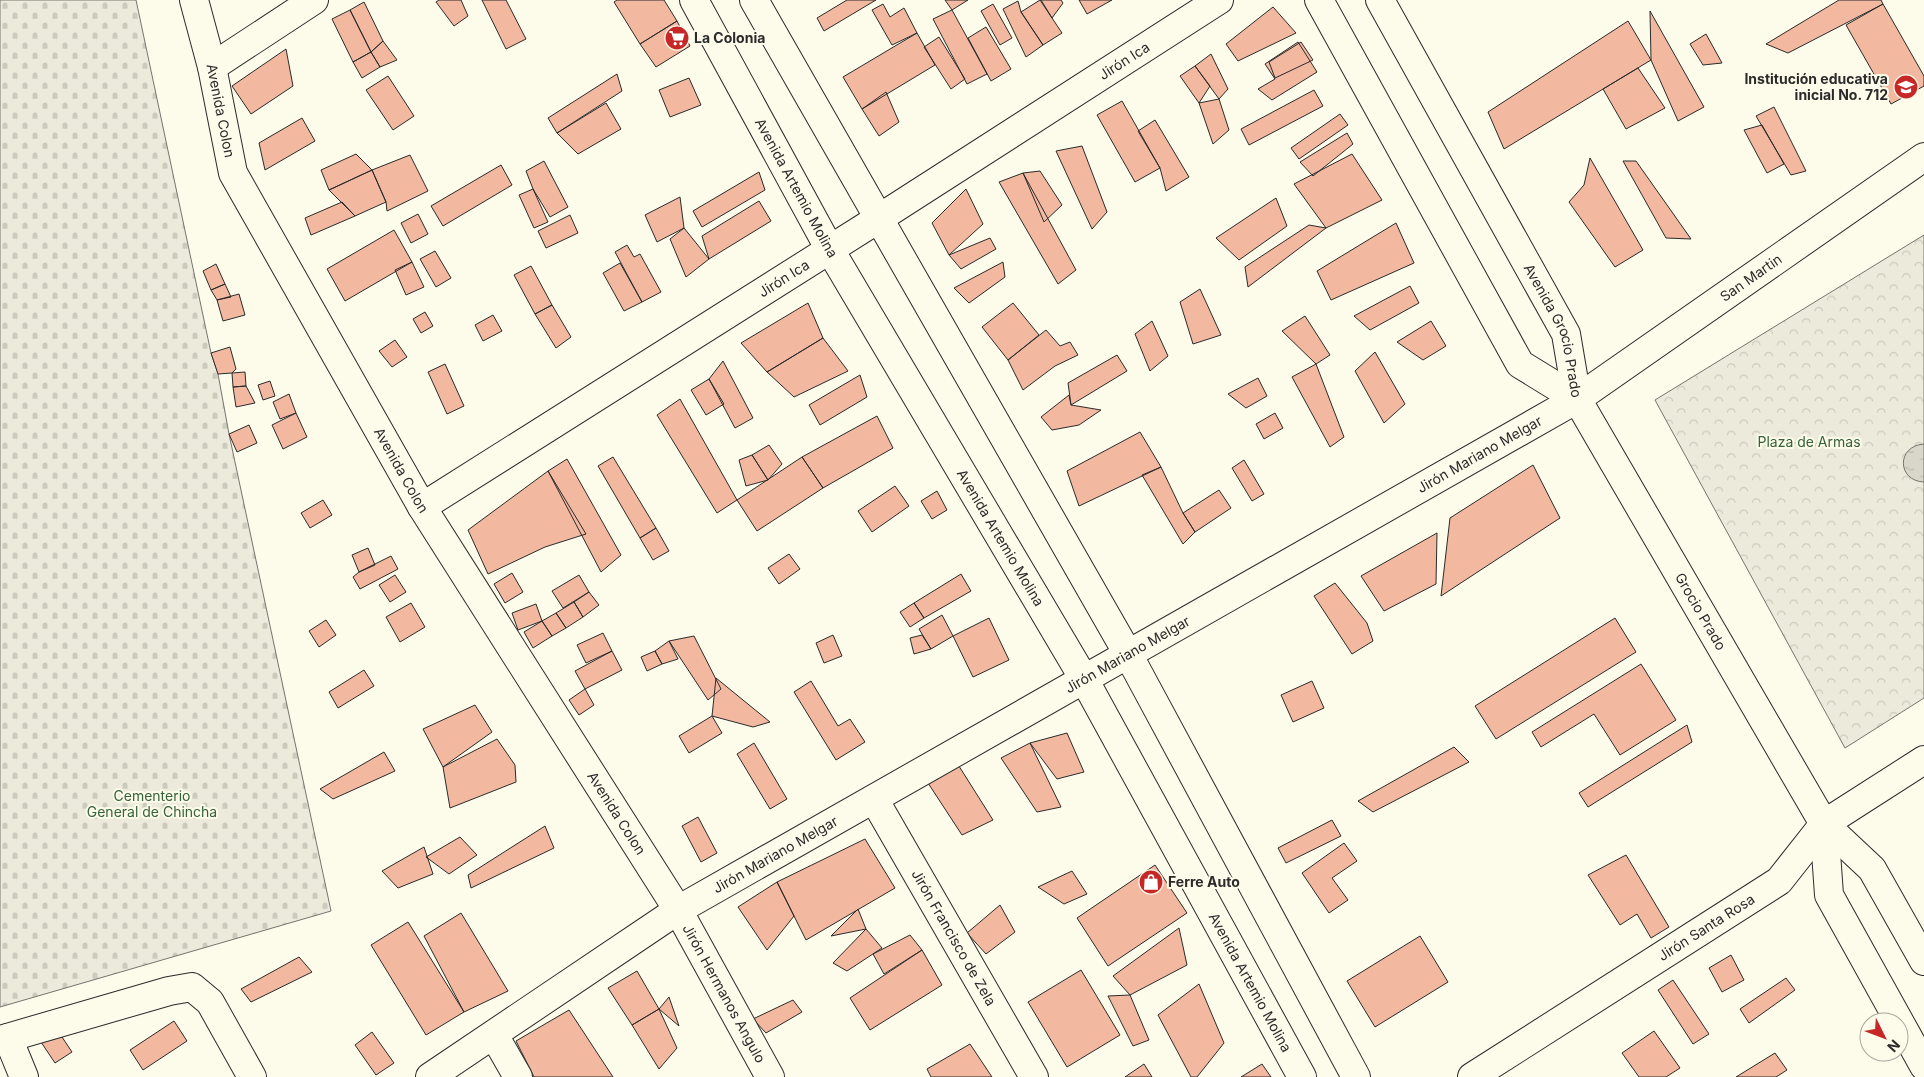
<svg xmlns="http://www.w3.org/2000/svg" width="1924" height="1077" font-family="Inter,sans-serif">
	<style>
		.cemetery { fill: url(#cemetery-stones); stroke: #74746e }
		.park { fill: url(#park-crowns); stroke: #74746e }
		.water { fill: url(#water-ripples); stroke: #74746e }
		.building { fill: #f2b8a0; stroke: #2b2b2b }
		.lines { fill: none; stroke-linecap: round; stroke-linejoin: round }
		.minor-casing { stroke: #2b2b2b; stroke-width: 30 }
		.minor { stroke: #fdfbea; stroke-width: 28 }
		.labels { text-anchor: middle; stroke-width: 4; stroke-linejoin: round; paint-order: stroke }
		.poi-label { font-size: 14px; font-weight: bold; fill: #2b2b2b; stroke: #fdfbea; text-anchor: start }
		.street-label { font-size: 14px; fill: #2b2b2b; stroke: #fdfbea }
		.park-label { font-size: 14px; fill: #34623c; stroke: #fdfbea }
	</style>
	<defs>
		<pattern id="cemetery-stones" width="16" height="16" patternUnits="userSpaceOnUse" patternTransform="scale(1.25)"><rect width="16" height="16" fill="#ecebdb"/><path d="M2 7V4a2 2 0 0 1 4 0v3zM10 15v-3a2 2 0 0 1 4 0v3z" fill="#cbcabc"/></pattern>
		<pattern id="park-crowns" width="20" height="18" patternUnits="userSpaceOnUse" patternTransform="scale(1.25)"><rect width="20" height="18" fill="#ecebdb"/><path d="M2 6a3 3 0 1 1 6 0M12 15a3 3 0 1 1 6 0" fill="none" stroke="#cbcabc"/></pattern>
		<pattern id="water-ripples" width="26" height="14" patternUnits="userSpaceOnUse" patternTransform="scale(1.25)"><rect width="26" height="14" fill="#d8d7c9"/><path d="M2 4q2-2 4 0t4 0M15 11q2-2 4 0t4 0" fill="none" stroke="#bab9ad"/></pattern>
	</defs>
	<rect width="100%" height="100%" fill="#fdfbea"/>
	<path class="cemetery" d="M0,0h136l75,353 7,21 11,60 102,477 -331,96z"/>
	<path class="park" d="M1924,235v463l-79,50 -190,-348z"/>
	<path class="water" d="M1924,444v38c-27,-1 -28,-36 0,-38z"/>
	<path class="building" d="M439,0h22l7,16 -14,10 -18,-24z
		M482,0h24l20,39 -20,10z
		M617,0h47l13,21 -37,23 -26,-42z
		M847,0h29l-52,31 -7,-13z
		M945,0h23l-16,10z
		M1040,0l22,33 -19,12 -22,-33z
		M1041,0h20l2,3 -11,15z
		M1079,0h33l-25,14z
		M1839,0h42l2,4 -95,49 -22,-9z
		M1018,1l3,11 22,33 -17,12 -23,-48z
		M364,2l19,39 -12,11 -21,-42z
		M883,4l7,13 14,-9 13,25 -25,12 -20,-35z
		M993,4l19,34 -12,7 -19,-34z
		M1883,4l41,72v10l-33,18 -45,-79z
		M1273,7l23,26 -58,28 -12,-17z
		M350,10l21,42 -18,10 -21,-43z
		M952,10l35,64 -20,10 -34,-65z
		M1650,11l54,96 -26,14 -27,-61z
		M677,21l13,25 -34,21 -16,-23z
		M1628,21l23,39 -147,89 -16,-37z
		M986,27l25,42 -20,12 -23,-43z
		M917,33l18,32 -73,44 -19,-32z
		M1706,34l16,29 -19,2 -13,-21z
		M939,37l26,42 -14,10 -27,-42z
		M383,41l14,19 -17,7 -9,-15z
		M1298,42l19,30 -45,28 -14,-11 17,-10 -10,-15z
		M1301,42l12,18 -38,18 -6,-16z
		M286,49l7,37 -42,28 -19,-28z
		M371,52l9,15 -18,11 -9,-16z
		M1211,54l17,35 -9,10 -24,-33z
		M1195,66l15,20 -11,17 -19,-27z
		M1638,68l27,40 -39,21 -23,-40z
		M617,74l5,17 -65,42 -9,-15z
		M388,76l26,40 -21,14 -27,-40z
		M689,78l12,27 -31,12 -11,-27z
		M1314,90l9,16 -74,39 -8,-16z
		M886,92l13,30 -20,14 -17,-27z
		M1219,99l10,31 -16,14 -14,-41z
		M1122,101l38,67 -25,14 -38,-67z
		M606,103l15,26 -43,25 -21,-21z
		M1774,107l32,64 -15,4 -35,-59z
		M1340,114l8,11 -49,34 -8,-11z
		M302,118l13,23 -50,29 -6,-27z
		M1155,120l34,57 -23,14 -6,-23 -22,-37z
		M1762,125l22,39 -17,9 -23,-43z
		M1347,133l6,11 -40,32 -13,-14z
		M1082,146l25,66 -15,17 -36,-78z
		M356,154l16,16 -43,20 -8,-20z
		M1352,154l30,46 -56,28 -32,-44z
		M410,155l18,36 -41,20 -1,-9 -14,-32z
		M1590,158l53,92 -28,17 -46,-65 15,-17z
		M544,161l24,46 -18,10 -17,-28 -7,-18z
		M1623,161h13l55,78 -25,-1z
		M501,165l11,20 -69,41 -12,-20z
		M372,170l14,32 -31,14 -26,-26z
		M1040,171l22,34 -18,17 -21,-49z
		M759,172l6,18 -63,37 -9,-16z
		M1023,173l53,97 -18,14 -59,-102z
		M533,189l15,33 -14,6 -15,-33z
		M966,189l17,35 -34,31 -17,-32z
		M680,197l4,31 -27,14 -12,-27z
		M1276,198l11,28 -48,34 -23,-22z
		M759,201l12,20 -62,38 -7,-23z
		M342,202l13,14 -44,19 -6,-17z
		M418,214l10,20 -17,9 -10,-20z
		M570,215l8,18 -32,15 -8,-17z
		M1396,223l18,40 -83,37 -14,-29z
		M1309,225l17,3 -78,59 -3,-20z
		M684,228l25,31 -23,18 -16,-38z
		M394,230l18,32 -67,39 -18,-32z
		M990,238l6,11 -35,20 -12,-14z
		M627,245l7,12 6,-3 21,38 -19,10 -27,-50z
		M435,251l16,27 -15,9 -16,-28z
		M412,262l12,25 -18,8 -11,-25z
		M1003,262l2,15 -36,26 -15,-15z
		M620,263l22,39 -18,9 -21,-38z
		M216,264l9,20 -14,6 -8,-19z
		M531,266l21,39 -17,9 -21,-39z
		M225,284l6,13 -14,3 -6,-10z
		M1410,286l9,17 -49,27 -16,-14z
		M1200,289l21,46 -28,9 -13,-42z
		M239,294l6,21 -22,6 -6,-21z
		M808,303l15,35 -56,34 -26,-29z
		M1013,303l26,32 -31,25 -26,-33z
		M552,305l19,32 -15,11 -21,-34z
		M425,312l8,14 -12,7 -8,-14z
		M493,315l9,16 -19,10 -8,-16z
		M1305,316l25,39 -14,9 -34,-33z
		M1152,321l16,35 -18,15 -15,-37z
		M1431,321l15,25 -23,14 -26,-18z
		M1046,330l14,16 10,-4 8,13 -23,11 -32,24 -15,-30z
		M823,338l25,33 -54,26 -27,-25z
		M395,340l12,17 -15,10 -13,-16z
		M230,347l6,22 -4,4 -14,1 -7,-21z
		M1375,352l30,52 -21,19 -29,-52z
		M1117,355l10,16 -56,34 -3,-22z
		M723,361l30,57 -18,10 -26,-49z
		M445,364l19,42 -17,8 -19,-42z
		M1316,364l28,73 -14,10 -38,-70z
		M245,372l1,14 -13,1 -1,-14z
		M860,375l7,22 -47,28 -11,-20z
		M1258,378l9,18 -21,12 -18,-14z
		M709,379l15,25 -18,11 -15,-25z
		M270,381l5,15 -12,4 -5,-15z
		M246,386l9,17 -19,4 -3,-20z
		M289,394l7,19 -16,6 -7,-17z
		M1069,395l2,10 30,5 -22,15 -27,5 -11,-13z
		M680,399l57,101 -20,13 -60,-98z
		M296,413l11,24 -24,12 -11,-24z
		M1275,413l8,15 -19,11 -8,-15z
		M877,416l16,32 -70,40 -21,-31z
		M249,425l8,18 -20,9 -8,-18z
		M1140,432l21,35 -82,39 -12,-35z
		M769,445l13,19 -14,16 -16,-25z
		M752,455l16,25 -22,6 -7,-26z
		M613,457l43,71 -16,10 -42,-72z
		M802,457l21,31 -66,43 -20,-31z
		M567,459l54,96 -20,17 -53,-101z
		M1244,460l20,34 -12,7 -20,-33z
		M1533,465l27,53 -119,78 9,-78z
		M1161,467l22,46 12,19 -12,12 -41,-69z
		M548,471l38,63 -41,13 -57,27 -20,-44z
		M895,486l14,20 -37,26 -14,-21z
		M1219,490l12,18 -36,24 -12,-19z
		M937,491l10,19 -15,9 -11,-18z
		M323,500l9,15 -22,13 -9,-15z
		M656,528l13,23 -16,9 -13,-22z
		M1437,533l-1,51 -52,27 -23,-35z
		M368,548l7,17 -16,7 -7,-17z
		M789,554l11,15 -21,15 -11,-16z
		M391,556l7,13 -38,20 -7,-12 6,-5z
		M512,573l11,19 -18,11 -11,-19z
		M961,574l10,17 -47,27 -10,-15z
		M395,575l11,17 -16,10 -11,-17z
		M579,575l10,17 -26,16 -11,-17z
		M1335,583l32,40 6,18 -21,13 -38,-58z
		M589,592l10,13 -16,12 -9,-15z
		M574,602l9,15 -17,11 -10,-15z
		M411,603l14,24 -25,15 -14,-25z
		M914,603l10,15 -14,9 -10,-15z
		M536,604l6,17 -24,9 -6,-17z
		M556,613l10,15 -14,8 -10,-15z
		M942,615l11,21 -22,13 -12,-20z
		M989,618l20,42 -36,17 -20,-41z
		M1615,618l21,34 -140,87 -21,-33z
		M326,620l10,15 -17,12 -10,-16z
		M542,621l10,15 -19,12 -9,-16z
		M603,633l9,18 -26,12 -9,-18z
		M833,635l9,21 -18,7 -8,-20z
		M922,635l9,14 -17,5 -4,-16z
		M694,636l27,53 -13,11 -39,-59z
		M669,641l9,18 -16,5 -7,-13z
		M612,651l10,19 -37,19 -10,-18z
		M655,651l7,13 -15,7 -6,-14z
		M1641,664l35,56 -56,35 -26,-41 -53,33 -9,-15z
		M364,670l10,16 -36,22 -9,-16z
		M716,678l54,44 -17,5 -41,-11z
		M811,681l27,45 12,-7 15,23 -29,18 -42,-68z
		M1312,681l12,27 -31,14 -12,-27z
		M585,689l9,16 -15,10 -10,-15z
		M475,705l17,27 -49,35 -20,-38z
		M712,716l10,17 -33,20 -10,-17z
		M1687,725l5,17 -104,65 -9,-14z
		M1067,733l17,39 -27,7 -27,-36z
		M497,739l18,26 1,17 -66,26 -7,-41z
		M754,743l33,56 -17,10 -33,-55z
		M1030,743l31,64 -24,5 -36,-54z
		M1454,747l15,15 -96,50 -15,-11z
		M384,752l11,19 -62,28 -13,-10z
		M957,763l36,57 -31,15 -34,-52z
		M698,817l19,36 -16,9 -19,-36z
		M1332,820l9,16 -55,27 -8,-15z
		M545,826l9,22 -83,40 -3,-13z
		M460,837l17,18 -28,19 -23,-17z
		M865,839l30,49 -89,52 -29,-58z
		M1344,843l13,18 -25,17 16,22 -19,13 -27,-40z
		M424,847l9,27 -35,14 -16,-17z
		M1626,855l43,72 -18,11 -14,-24 -17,11 -32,-50z
		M1155,865l32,48 -79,53 -31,-48z
		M1072,871l15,23 -23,10 -26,-17z
		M777,882l17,34 -27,34 -29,-43z
		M1000,905l15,27 -29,22 -19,-21z
		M858,909l8,20 -35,7z
		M461,913l47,78 -44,21 -40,-76z
		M408,922l56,90 -38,23 -55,-90z
		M1179,928l8,37 -57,30 -17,-19z
		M866,929l16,19 -35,23 -14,-8z
		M910,935l12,15 -38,24 -11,-20z
		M1420,936l28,46 -73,45 -28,-46z
		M922,950l20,35 -72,45 -20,-32z
		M1731,955l13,25 -22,12 -13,-24z
		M299,957l13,15 -61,30 -10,-13z
		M1081,970l39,65 -53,32 -39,-65z
		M637,971l22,38 -27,16 -24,-37z
		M1786,978l9,12 -46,33 -9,-14z
		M1673,980l36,54 -16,10 -35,-54z
		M1199,984l25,59 -27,34h-6l-33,-62z
		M1130,995l19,45 -16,6 -25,-50z
		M669,997l10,29 -20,-17z
		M793,1000l9,12 -36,21 -13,-14z
		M659,1009l18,39 -18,21 -27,-44z
		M569,1010l44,67h-79l-18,-36z
		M174,1021l13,20 -44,29 -13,-20z
		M56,1028l16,24 -17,11 -16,-24z
		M1654,1031l26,37 -14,9h-27l-17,-24z
		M372,1032l22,31 -18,12 -21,-30z
		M970,1044l22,33h-61l-4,-8z
		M1775,1053l12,17 -11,7h-40z
		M1144,1064l8,13h-27z
		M1262,1064l9,13h-30z"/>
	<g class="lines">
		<defs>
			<g id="minor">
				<path id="s1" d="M194,0l18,67 21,106 189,334 256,403 92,167"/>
				<path id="s2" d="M694,0l135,248 255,431 218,398"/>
				<path d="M754,0l374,654 228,423"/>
				<path d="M1319,0l201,364 57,35"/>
				<path id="s3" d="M1380,0l186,334 11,65 247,425 48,45 52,92"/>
				<path d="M212,67l102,-67"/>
				<path id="s4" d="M422,507l456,-288 341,-219"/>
				<path id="s5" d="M874,799l160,278"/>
				<path d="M1824,824l5,71 95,171"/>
				<path d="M494,1035l24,42"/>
				<path d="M8,1038l16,39"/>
				<path d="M0,1040l169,-49 23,-4 18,15 42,75"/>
				<path id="s6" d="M430,1077l248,-167 899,-511 347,-242"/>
				<path id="s7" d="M1472,1077l307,-196 45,-57 100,-64"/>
			</g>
		</defs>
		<use href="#minor" class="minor-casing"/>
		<use href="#minor" class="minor"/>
	</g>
	<defs>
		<symbol id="supermarket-disc" viewBox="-11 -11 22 22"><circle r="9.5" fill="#c62828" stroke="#fdfbea"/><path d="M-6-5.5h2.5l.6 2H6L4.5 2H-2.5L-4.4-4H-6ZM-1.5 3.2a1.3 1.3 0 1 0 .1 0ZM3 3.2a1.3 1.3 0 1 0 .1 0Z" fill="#fff"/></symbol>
		<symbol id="school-disc" viewBox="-11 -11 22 22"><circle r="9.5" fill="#c62828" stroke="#fdfbea"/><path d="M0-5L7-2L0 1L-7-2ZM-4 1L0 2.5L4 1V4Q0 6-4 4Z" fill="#fff"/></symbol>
		<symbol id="shop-disc" viewBox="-11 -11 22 22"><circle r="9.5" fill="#c62828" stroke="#fdfbea"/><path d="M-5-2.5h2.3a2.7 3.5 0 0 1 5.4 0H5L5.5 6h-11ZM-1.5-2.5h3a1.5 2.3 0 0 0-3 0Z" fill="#fff"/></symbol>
	</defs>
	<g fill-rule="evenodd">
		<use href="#supermarket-disc" x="663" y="24" width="28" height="28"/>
		<use href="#school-disc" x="1892" y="73" width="28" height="28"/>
		<use href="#shop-disc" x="1137" y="868" width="28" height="28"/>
	</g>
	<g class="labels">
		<g class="poi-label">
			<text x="694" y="43">La Colonia</text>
			<text x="1888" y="84" text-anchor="end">Institución educativa<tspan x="1888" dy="16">inicial No. 712</tspan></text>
			<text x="1168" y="887">Ferre Auto</text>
		</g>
		<g class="street-label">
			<text dy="5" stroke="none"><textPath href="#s4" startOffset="832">Jirón Ica</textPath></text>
			<text dy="5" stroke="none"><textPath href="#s1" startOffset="114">Avenida Colon</textPath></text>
			<text dy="5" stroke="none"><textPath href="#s2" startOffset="214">Avenida Artemio Molina</textPath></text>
			<text dy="5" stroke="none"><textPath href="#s4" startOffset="428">Jirón Ica</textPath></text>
			<text dy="5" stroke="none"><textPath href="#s6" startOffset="1545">San Martin</textPath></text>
			<text dy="5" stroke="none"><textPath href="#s3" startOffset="375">Avenida Grocio Prado</textPath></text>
			<text dy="5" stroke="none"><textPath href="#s6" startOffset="1221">Jirón Mariano Melgar</textPath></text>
			<text dy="5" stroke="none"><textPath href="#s1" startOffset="519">Avenida Colon</textPath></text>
			<text dy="5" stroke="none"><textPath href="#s2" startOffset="619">Avenida Artemio Molina</textPath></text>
			<text dy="5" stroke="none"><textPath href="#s3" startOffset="694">Grocio Prado</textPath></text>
			<text dy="5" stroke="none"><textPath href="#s6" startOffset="816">Jirón Mariano Melgar</textPath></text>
			<text dy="5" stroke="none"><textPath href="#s1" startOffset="924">Avenida Colon</textPath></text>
			<text dy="5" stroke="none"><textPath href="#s6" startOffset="411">Jirón Mariano Melgar</textPath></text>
			<text dy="5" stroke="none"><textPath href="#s7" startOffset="278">Jirón Santa Rosa</textPath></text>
			<text dy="5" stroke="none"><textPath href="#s5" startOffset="160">Jirón Francisco de Zela</textPath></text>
			<text dy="5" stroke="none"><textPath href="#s2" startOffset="1129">Avenida Artemio Molina</textPath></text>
			<text dy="5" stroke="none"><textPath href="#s1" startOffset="1134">Jirón Hermanos Angulo</textPath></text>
		</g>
		<g class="park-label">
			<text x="1809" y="447">Plaza de Armas</text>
			<text x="152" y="801">Cementerio<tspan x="152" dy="16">General de Chincha</tspan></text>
		</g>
	</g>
	<g transform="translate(1884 1037) rotate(132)"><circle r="24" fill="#fdfbea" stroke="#a9a89e"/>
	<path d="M0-4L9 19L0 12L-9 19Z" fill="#c62828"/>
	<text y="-8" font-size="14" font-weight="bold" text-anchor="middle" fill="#2b2b2b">N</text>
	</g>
</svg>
